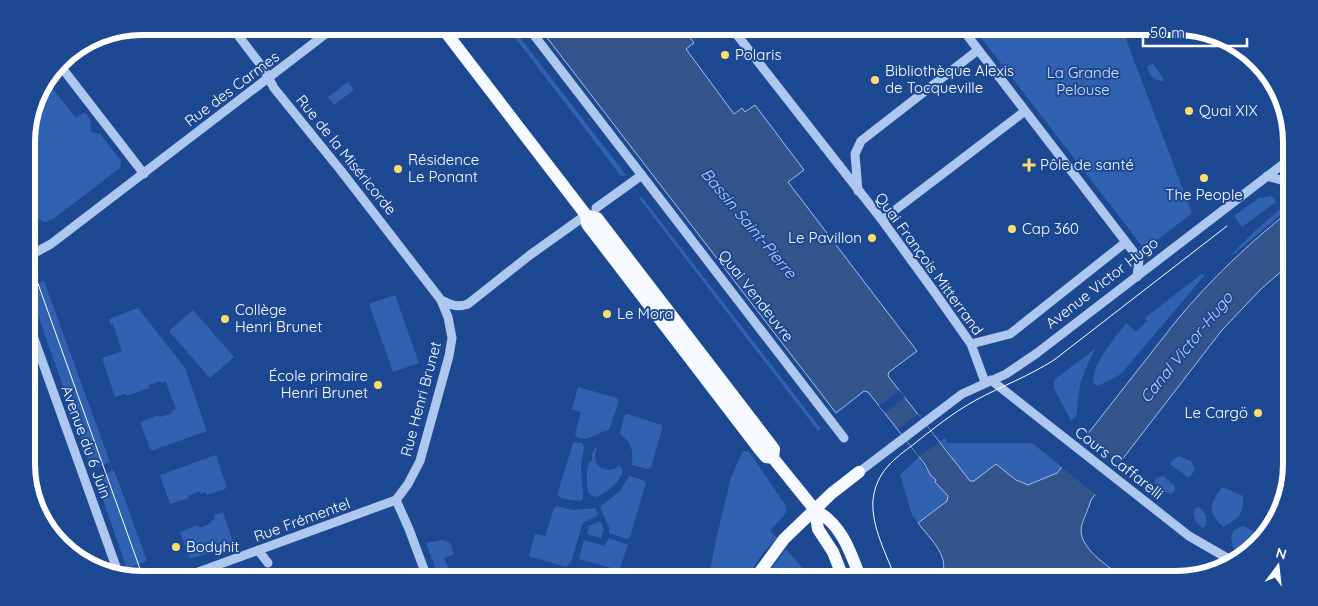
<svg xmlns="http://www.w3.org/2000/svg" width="1318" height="606" font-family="Quicksand,sans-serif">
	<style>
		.green { fill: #3062b1 }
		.water { fill: #34558b; stroke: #a1c1f0 }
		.pier { fill: #1d4993 }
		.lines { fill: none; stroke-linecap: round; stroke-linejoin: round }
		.minor { stroke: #aec7ef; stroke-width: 9 }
		.major { stroke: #f6f9ff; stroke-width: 12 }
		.tram { stroke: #fff; stroke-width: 1 }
		.poi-dot { fill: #fedd6c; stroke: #1d4993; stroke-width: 2 }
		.labels { text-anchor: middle; stroke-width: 4; stroke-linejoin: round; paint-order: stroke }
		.poi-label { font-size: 15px; fill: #fff; stroke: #1d4993; text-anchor: start }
		.park-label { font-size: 15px; fill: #d4e3fa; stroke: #1d4993 }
		.street-label { font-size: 15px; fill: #fff; stroke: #1d4993 }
		.water-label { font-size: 16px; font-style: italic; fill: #bad2f5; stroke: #1d4993 }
		.rim { fill: none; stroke: #fff; stroke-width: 6 }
	</style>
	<rect width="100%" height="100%" fill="#1d4993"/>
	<path class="green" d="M506,26h5l115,149 -5,1z
		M972,26h149l71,187 -47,37z
		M1153,64l7,9 4,8c-12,0 -14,-6 -17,-15z
		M46,80l30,38 9,-6 5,7 1,13 9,2 21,27 -1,7 -67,51 -8,3 -8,-4c-3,-9 -9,-19 -10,-29 -4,-34 -1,-81 19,-109z
		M348,82l6,8 -20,15 -6,-8z
		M641,196l180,233 -3,2 -179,-233z
		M1272,196l4,6 -34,25 -8,-11 25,-18z
		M1291,200v6l-58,49 -1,-1 24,-24z
		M1202,274l2,2 -83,98 -23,12 -4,-2c-5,-17 22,-47 32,-61l10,9 11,-11 -2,-2 2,-3z
		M44,281l66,181 -18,7 -64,-182z
		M395,295l24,68 -26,9 -24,-68z
		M138,308l47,60 22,63 -56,20 -11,-29 19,-7 1,2 12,-4 -1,-2 5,-2 -10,-27 -5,1 -1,-2 -11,4v3l-22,8 -2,-2 -10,3 -13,-39 20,-7 -9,-27 -2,1 -2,-6z
		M193,310l41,47 -24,21 -41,-47z
		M1096,348l-8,15 -8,21 -4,33 -5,4 -17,-33v-8z
		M578,387l39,11 2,2 -10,30c-13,2 -23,15 -34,5l6,-23 -9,-3z
		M627,414l35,11v4l-11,38 -3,2 -16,-4c1,-17 0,-20 -12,-32l4,-17z
		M945,438l3,5h84l30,24 -5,6 -29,12 -12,-5 -20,-16 -22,17h-4l-16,-20 -7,-12 -8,-7z
		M574,442l8,1 2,4 -3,19 2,31 -2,4 -17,-2 -7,-4 16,-52z
		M595,448l2,1c-8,16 10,28 22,16l4,5c-3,14 -15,21 -27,27 -3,-1 -5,-1 -7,-4 -3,-6 -3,-24 0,-30l3,-2v-7z
		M743,451h4l3,2 36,53v7l-16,18 7,7 -14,15 -18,27h-37l8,-40 15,-63z
		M216,455l11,33 -20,7 -2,-3 -4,2 -1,-3 -12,5 1,2 -19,6 -10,-29z
		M1179,456l12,5 4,9 -6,8 -19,-14 3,-5z
		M919,457l5,10 25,30 -2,4 -29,22 -6,-8 -12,-40z
		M114,470l33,91 -20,8 -32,-92z
		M629,476l14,4 3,3 -16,54 -3,2 -18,-6v-6l-9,-20 20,-16z
		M1163,476l12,10v5l-4,3 -7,-2 -10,-9 2,-5z
		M1222,487l21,9c1,19 -5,23 -20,31 -16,-15 -13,-24 -1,-40z
		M557,506l16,4 22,-2 3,5 -2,4 -13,5 -12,40 -5,5 -37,-11 6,-22 10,2 9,-28z
		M1200,507l6,8v11l-4,2c-6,-6 -11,-11 -7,-20z
		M223,512l11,32 -44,15 -10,-27 18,-7 1,3 12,-5v-2l4,-2 -1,-4z
		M600,521l4,8 -3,9 -14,-4 2,-8z
		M1243,526l10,5 3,10 -7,8 -12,1 -4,-3 -2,-9 3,-8z
		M609,538l19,7 -8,23 -5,1 -36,-10 5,-19 20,6z
		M442,540l8,3 4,11 -10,4 9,22h-13l-14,-37z
		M786,549l27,31h-50z"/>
	<path class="water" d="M538,26h144l12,17 -8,6 48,65 8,-6 3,4 10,-7 49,65 -16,12 129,169 -28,21 -1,4 82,105h4l22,-17 20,16 12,5 29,-12 120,-153c34,-41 72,-77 114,-110v53l-29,25 -40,42 -131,170c-2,8 -10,23 -10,30 0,21 32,40 47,50h-189c15,-21 -9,-41 -21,-57l29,-22 1,-5 -13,-14 1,-2 -5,-4 -7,-13 -56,-71 -4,-1 -28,22z"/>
	<path class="pier" d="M899,390l6,7 -20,16 -6,-7z
		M918,414l21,28 -20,15 -21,-28z
		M1084,434l37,30 -25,31 -36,-29z"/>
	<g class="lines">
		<path class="minor" d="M527,26l317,412
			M730,26l152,194 51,70 38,54 14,38
			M960,26l179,233 -2,18
			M59,64l85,110
			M1267,176l24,7
			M858,191l-3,-37 6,-13 117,-91
			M596,208l46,-33
			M882,220l143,-109
			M27,257l24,-13 285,-218
			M441,300c10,5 17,8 27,4l62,-49 56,-40
			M27,319l92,256
			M971,344l39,-10 116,-92
			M991,380l198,156 45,26
			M859,472l103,-78 44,-20 31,-21 254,-195
			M396,500l13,29 19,51
			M258,550l10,13
			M271,573l3,7
			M190,575l206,-75 12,-16 12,-23 29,-105 3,-18 -4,-21 -7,-17 -99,-128 -68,-84 -11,-20 -32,-42
			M176,580h1"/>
		<path class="major" d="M441,26l145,189 1,9 173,226 6,7 7,1
			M586,215l11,3 177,231 -1,9
			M773,458l42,52c27,14 36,43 46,70
			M815,510l3,19 15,23 11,28
			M754,580l30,-41 48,-46 27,-21"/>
		<path class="tram" d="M27,253l117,327
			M896,580c-9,-25 -25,-53 -23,-80 3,-28 21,-41 41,-56 20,-16 40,-32 62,-44 26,-14 53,-24 78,-40l173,-134"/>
	</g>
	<g class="poi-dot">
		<circle cx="725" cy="55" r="5"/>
		<circle cx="875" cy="80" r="5"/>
		<circle cx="1189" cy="111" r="5"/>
		<path d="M1026.5 157.5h5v5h5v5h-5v5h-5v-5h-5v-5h5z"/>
		<circle cx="398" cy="169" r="5"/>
		<circle cx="1204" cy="178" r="5"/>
		<circle cx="1012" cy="229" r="5"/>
		<circle cx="872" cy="238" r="5"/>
		<circle cx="607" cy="314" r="5"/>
		<circle cx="225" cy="319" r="5"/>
		<circle cx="378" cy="385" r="5"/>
		<circle cx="1258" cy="413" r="5"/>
		<circle cx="176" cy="547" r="5"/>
	</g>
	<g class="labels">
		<g class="poi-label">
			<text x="735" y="60">Polaris</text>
			<text x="885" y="76">Bibliothèque Alexis<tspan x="885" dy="17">de Tocqueville</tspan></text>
			<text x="1199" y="116">Quai XIX</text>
			<text x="408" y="165">Résidence<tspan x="408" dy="17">Le Ponant</tspan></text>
			<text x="1040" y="170">Pôle de santé</text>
			<text x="1204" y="200" text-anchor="middle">The People</text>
			<text x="1022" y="234">Cap 360</text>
			<text x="862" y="243" text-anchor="end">Le Pavillon</text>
			<text x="235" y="315">Collège<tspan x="235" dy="17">Henri Brunet</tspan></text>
			<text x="617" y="319">Le Mora</text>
			<text x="368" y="381" text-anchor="end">École primaire<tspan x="368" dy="17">Henri Brunet</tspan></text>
			<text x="1248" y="418" text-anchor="end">Le Cargö</text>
			<text x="186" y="552">Bodyhit</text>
		</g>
		<g class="park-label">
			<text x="1083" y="78">La Grande<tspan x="1083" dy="17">Pelouse</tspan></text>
		</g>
		<g class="street-label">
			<text transform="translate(232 89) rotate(-37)" y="5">Rue des Carmes</text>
			<text transform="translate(346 155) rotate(51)" y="5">Rue de la Miséricorde</text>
			<text transform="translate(929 264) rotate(54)" y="5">Quai François Mitterrand</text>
			<text transform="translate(1102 283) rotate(-38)" y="5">Avenue Victor Hugo</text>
			<text transform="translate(756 296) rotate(52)" y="5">Quai Vendeuvre</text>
			<text transform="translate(421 399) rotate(-75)" y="5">Rue Henri Brunet</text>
			<text transform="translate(86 442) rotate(70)" y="5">Avenue du 6 Juin</text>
			<text transform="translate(1119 463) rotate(38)" y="5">Cours Caffarelli</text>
			<text transform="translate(302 520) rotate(-20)" y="5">Rue Frémentel</text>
		</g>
		<g class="water-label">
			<text transform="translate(749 223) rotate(50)" y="6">Bassin Saint-Pierre</text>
			<text transform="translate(1186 347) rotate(-51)" y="6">Canal Victor-Hugo</text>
		</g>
	</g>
	<path d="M0 0H1318V606H0ZM142 35H1176A107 107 0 0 1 1283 142V464A107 107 0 0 1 1176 571H142A107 107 0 0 1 35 464V142A107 107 0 0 1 142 35Z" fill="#1d4993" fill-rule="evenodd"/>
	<path class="rim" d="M142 35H1176A107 107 0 0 1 1283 142V464A107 107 0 0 1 1176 571H142A107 107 0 0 1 35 464V142A107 107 0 0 1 142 35Z"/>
	<g transform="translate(1278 566) rotate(15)" stroke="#1d4993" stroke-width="4" paint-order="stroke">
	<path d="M0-4L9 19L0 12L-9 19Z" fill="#ffffff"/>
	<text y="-8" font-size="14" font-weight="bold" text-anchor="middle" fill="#ffffff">N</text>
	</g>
	<path d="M1143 38v8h104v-8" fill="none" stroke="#ffffff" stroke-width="2.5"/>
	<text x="1150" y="38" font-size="15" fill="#ffffff" stroke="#1d4993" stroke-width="4" paint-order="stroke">50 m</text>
</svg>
